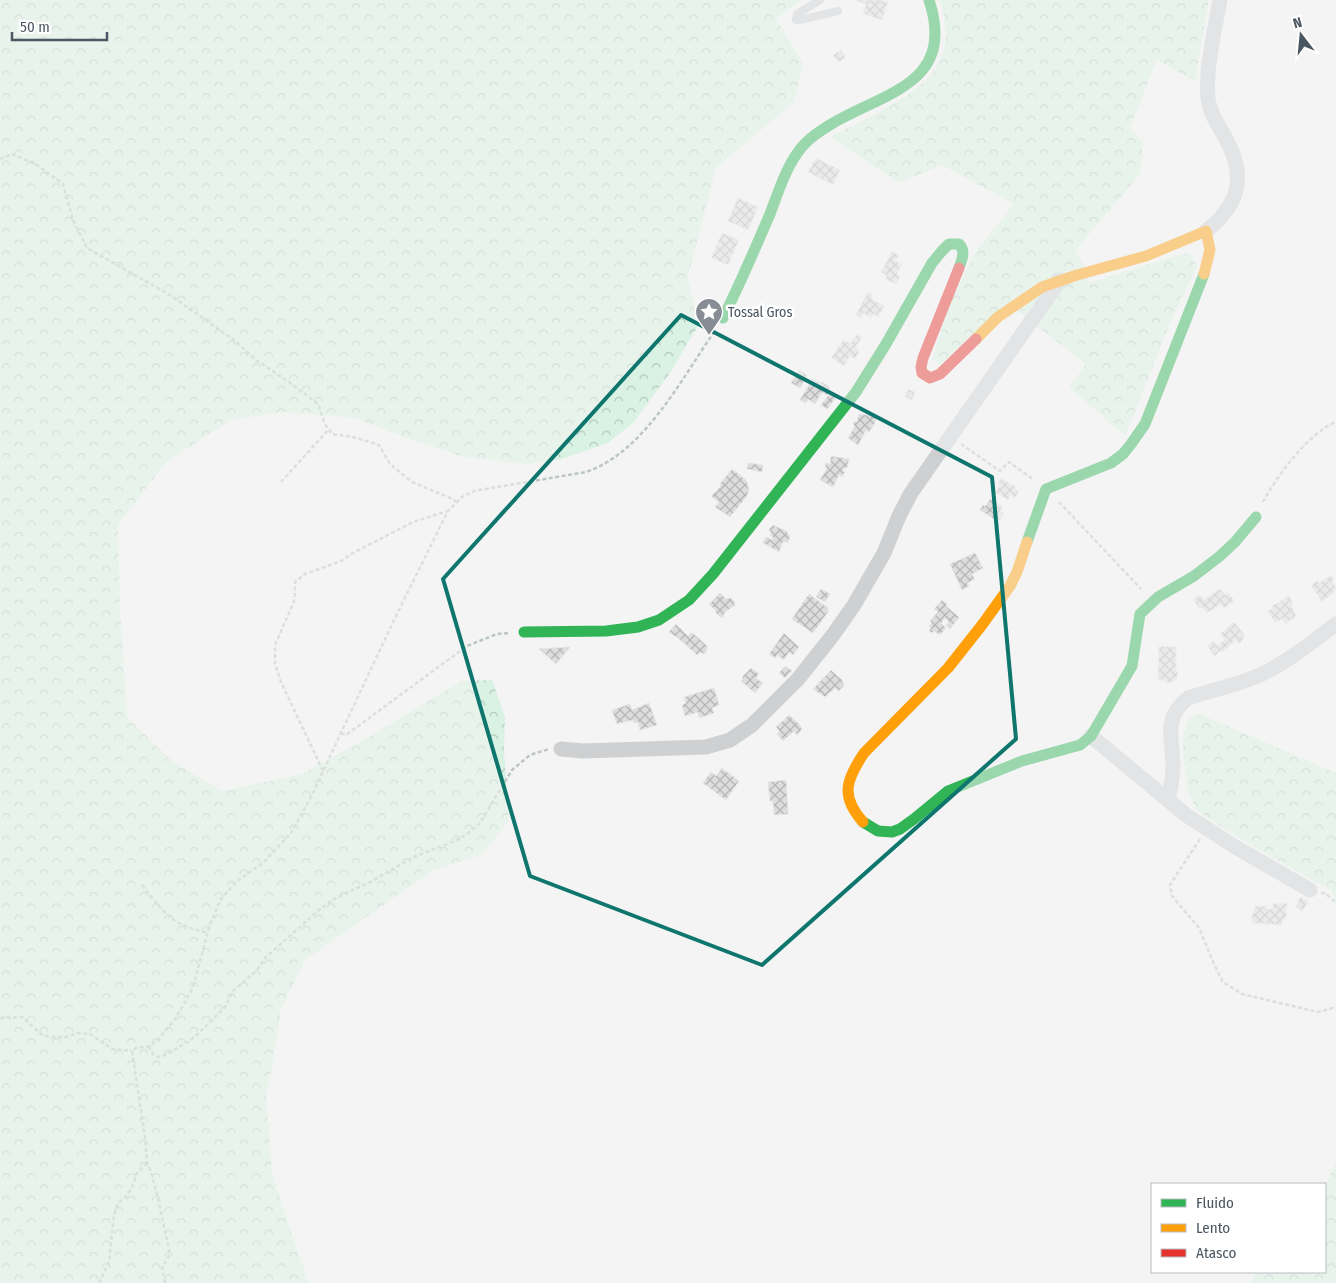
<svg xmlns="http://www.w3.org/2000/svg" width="1336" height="1283" font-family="'Fira Sans Condensed',sans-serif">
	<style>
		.forest { fill: url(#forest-crowns) }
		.building { fill: url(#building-cross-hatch); stroke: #e5e6e7 }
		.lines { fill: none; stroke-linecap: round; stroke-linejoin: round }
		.path { stroke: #bcc7c4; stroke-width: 2.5; stroke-dasharray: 4 2.5; stroke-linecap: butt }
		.lane { stroke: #ced0d2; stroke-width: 8 }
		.street { stroke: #ced0d2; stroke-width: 15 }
		.fast { stroke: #30b455; stroke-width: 11 }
		.slow { stroke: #ff9f0a; stroke-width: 11 }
		.jam { stroke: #e5322d; stroke-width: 11 }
		.marked { fill: none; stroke: #0f766e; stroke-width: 4; stroke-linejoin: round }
		.labels { text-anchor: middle; stroke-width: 5; stroke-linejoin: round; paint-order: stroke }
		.poi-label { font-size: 14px; fill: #4a5661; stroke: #fff; text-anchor: start }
	</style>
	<defs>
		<pattern id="forest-crowns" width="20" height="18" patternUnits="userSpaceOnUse" patternTransform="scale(1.25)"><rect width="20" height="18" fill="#d9f2e3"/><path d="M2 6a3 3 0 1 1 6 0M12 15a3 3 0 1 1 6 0" fill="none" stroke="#b2c7bb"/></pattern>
		<pattern id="building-cross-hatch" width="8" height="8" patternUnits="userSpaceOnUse" patternTransform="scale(1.25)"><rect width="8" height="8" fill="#ddddde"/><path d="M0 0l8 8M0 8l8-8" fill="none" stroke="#b5b6b7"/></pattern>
	</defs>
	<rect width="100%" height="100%" fill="#f4f4f4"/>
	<path class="forest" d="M0,0h802l-26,18 27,46 -9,38 -78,66 -28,109 10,49 -28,47 -37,50 -25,20 -46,16 -36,5 -62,-7 -62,-21 -47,-18 -71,-6 -53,8 -65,42 -48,63 2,79 7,113 46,45 49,29 80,-17 67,-37 92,-56 31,-1 13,37 -1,34 5,70 -28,34 -49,16 -127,89 -24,49 -9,61 -6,23 6,81 36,109h-308z
		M940,0h269l-11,61 -2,21 -39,-22 -27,68 13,15 -3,31 -65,77 9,14 4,18 101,-31 8,14 -24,50 -48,120 -56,-49 17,-23 -79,-61 -67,61 -8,-4 18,-57 27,-53 37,-46 -72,-39 -43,18 -68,-46c36,-21 101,-43 113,-87 4,-16 0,-35 -4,-50z
		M1200,714l136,59v132l-4,-14 -83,-47 -53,-34 -8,-19 -5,-34v-23l6,-16z
		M1336,1162v121h-85l6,-11h68v-86z"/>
	<path class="building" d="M853,0h27l8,2 -6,18 -19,-6 3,-10z
		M841,50l5,8 -8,4 -5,-7z
		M816,158l24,12 -7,15 -25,-13z
		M738,198l20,9 -10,23 -20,-9z
		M722,233l17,7 -11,25 -17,-7z
		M892,252l7,3 -4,6 7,3 -5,10 3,3 -4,7 -11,-5 2,-3 -6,-4z
		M868,292l5,3 -2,4 13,7 -6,11 -4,-3 -3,4 -8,-5 -2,5 -5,-3z
		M857,334l5,3 -6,9 3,6 -4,7 -5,-3 -6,10 -13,-8 13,-19 6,5z
		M799,370l8,5 -7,13 -9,-5z
		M813,378l7,4 1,-1 8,5 1,3 -3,6 -5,-3 -7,12 -7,-5 -2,4 -6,-3z
		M908,389l7,3 -3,8 -7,-3z
		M831,392l6,4 -10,13 -6,-4z
		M859,414l17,2 -1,7 -6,9 -3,-2 -8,15 -10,-7 7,-12 -2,-2 2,-3 2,1z
		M831,456l18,3 -2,9h-4v3l2,1 -3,5 -3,-2 -6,12 -13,-7 7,-12 -2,-1 1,-4 4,1z
		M748,463l15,2 -1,7 -15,-3z
		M732,469l14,11 3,9 -2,7 -17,21 -15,-10 4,-5 -8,-6 10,-10 -1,-2z
		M1001,478l15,9 -1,2 4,2 -4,7 -4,-3 -3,5 -13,-8 5,-7 -2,-1z
		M990,499l13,8 -3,4 4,3 -4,6 -5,-2 -1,1 -14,-9 3,-5 3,1z
		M773,525l15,7 -1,1 3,4 -2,5h-5l-4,10 -16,-9 3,-6 6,3 1,-3 -3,-2 1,-2 -2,-4z
		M975,553l8,15 -11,6 3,5 -8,4 2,3 -7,4 -12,-26z
		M1331,575l3,5 -2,2 4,5 -1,4 -13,11 -11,-17 6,-4 2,2z
		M821,589l9,5 -5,8 -9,-5z
		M1220,589l5,6 4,-2 5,8 -10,7 -3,-4 -14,9 -5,-6 -3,2 -6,-10 7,-4 3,5z
		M720,593l6,6 4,-1 4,3 1,4 -10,7 -2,5h-3l-5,-5 1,-1 -7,-7z
		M809,594l19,14v4l-15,21 -21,-14z
		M1289,596l4,8 -2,1 5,11 -11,8 -3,-5 -7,4 -7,-12 5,-3 -1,-2z
		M942,600l5,4 -1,2 13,11 -9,12 -4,-4 3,-3 -4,-4 -4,5 5,5 -6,7 -6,-4 -2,2 -3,-2 2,-3 -2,-2 3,-3 -2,-2 8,-9 -4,-3z
		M1234,622l10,12v4l-5,6 -3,-4 -14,12 -1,-2 -6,6 -8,-10 6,-5 4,5 8,-7 -5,-5z
		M676,624l12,12 3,-3 3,1 13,12v5l-3,3 -4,-2 -3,3 -21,-19v1l-7,-5z
		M784,633l15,14 -6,8 -4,-3 -5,8 -7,-5 -2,3 -6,-4z
		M1159,646l17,1v24h2l-1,7 -5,4 -6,1v-2l-8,-2z
		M570,647l-14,17 -17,-15z
		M785,666l7,5 -7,7 -6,-5z
		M751,668l8,6 -3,4 7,5 -8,10 -14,-12 2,-2 -1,-2z
		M831,670l11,10 2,6 -5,5 -4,-3 -10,9 -12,-8z
		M714,688l5,17 -7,3 2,5 -15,5 -1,-6 -13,4 -3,-11 4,-2 -2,-6z
		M649,703l8,22 -17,5 -2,-8 -4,1 -1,-3 -16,4 -5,-14 18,-6 2,6z
		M789,715l11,10 2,4 -5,6 -3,-4 -11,10 -6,-7 3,-2 -4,-5z
		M722,768l17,13 -13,19 -23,-17 8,-11 5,4z
		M786,780l2,34 -14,1 -1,-14h-3l-2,-19z
		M1300,897l8,4 -5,10 -7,-4z
		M1287,903l-1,16 -4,1v5l-30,-2v-10h2l1,-7h12l-1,3h7v-5z"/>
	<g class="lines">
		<path class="path" d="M0,159l12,-5 25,11 26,19 10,36 14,28 83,47 64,45 22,20 33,22 29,22 7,20 7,10 21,3 26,8 11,19 22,18 41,17 3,3
			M961,444l39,27 9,-9 25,18
			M281,482l48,-53
			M1059,502l82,87
			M1263,502c14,-26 45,-69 73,-80
			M341,733l5,2 121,-89 30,-12 12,-1
			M323,771l-42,-89 -6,-18v-19l20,-46v-17l10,-8 36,-13 12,-8 60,-31 35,-11
			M1200,839l-30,46 2,11 27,32 15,36 9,18 19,12 76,18 18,-5
			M142,885c23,29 28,39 66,48
			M1321,893h4l11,10
			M0,1018l22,-1 19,17 8,3h17l11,-4 13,1 22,15 20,2
			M149,1046c3,7 4,11 12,11l27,-15 11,-9 26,-26 8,-16 24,-21 9,-13 54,-48 14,-10 38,-18 42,-24 41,-16 12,-7 13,-11 32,-53 18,-15 19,-6
			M99,1283l10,-21 5,-47 4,-12 8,-6 8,-14 2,-9 11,-11
			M165,1283l-3,-15 8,-14 -13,-60 -6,-22 -4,-9 -2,-26 -13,-86 4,-3 13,-2 7,-4 19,-23 10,-17 8,-15 17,-63 11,-25 16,-18 26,-18 28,-30 20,-36 82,-175 55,-111 14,-14 12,-6 112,-19c57,-19 95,-92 128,-140"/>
		<path class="lane" d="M820,0l-23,14 -1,6h4l38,-9"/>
		<path class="street" d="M1206,231c34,-27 41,-55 19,-94 -7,-12 -15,-24 -17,-38 -3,-29 7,-70 12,-99
			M1091,736l95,79 46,30 78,45
			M561,749l22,2 123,-4 24,-7 22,-15 46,-46 35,-44 21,-30 30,-52 15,-37 12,-23 149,-213
			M1168,800c3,-12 5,-24 5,-36 -1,-28 -10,-46 15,-66 24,-8 51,-13 74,-24 27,-13 50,-32 74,-50"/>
		<path class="fast" d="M723,318c17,-34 32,-69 47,-104 8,-21 15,-44 28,-62 9,-13 22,-21 35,-29 56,-32 123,-41 96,-123
			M1027,542l19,-53 65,-26 12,-9 8,-10 14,-20 59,-150
			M524,632l82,-1 32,-4 21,-7 30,-20 24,-26 143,-182 30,-48 46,-81 9,-11 8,-8h10c7,7 3,15 0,24
			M863,822l15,9 14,1 8,-3 14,-10 34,-28 74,-30 58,-16 11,-9 41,-70 8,-52 18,-17 36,-21 26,-20 15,-14 21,-25"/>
		<path class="slow" d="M976,339l22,-22 44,-30 35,-12 69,-19 60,-25 4,19 -6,24
			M863,822c-23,-26 -17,-42 1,-69l84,-85 34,-43 28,-39 7,-14 10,-30"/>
		<path class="jam" d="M959,268l-36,90 -2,9 1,6 8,5 10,-4 36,-35"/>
	</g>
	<path d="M0 0H1336V1283H0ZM681,315l311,162 24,262 -254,226 -232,-89 -87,-297z" fill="#f4f4f4" fill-opacity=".55" fill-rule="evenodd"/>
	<path class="marked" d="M681,315l311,162 24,262 -254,226 -232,-89 -87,-297z"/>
	<defs>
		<symbol id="sight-pin" viewBox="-11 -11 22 30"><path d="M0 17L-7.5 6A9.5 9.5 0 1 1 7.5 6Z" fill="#868d94" stroke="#fff"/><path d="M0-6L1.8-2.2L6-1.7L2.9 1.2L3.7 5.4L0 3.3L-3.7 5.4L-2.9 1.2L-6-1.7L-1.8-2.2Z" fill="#fff"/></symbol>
	</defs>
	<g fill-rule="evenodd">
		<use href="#sight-pin" x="693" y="296" width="32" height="43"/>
	</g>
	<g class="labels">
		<g class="poi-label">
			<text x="728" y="317">Tossal Gros</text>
		</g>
	</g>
	<rect x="1151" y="1183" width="175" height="90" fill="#ffffff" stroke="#b7bbc0"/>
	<rect x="1161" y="1199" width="25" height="8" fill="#30b455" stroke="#b7bbc0"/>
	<text x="1196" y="1208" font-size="15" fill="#4a5661">Fluido</text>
	<rect x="1161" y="1224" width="25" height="8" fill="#ff9f0a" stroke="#b7bbc0"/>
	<text x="1196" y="1233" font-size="15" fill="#4a5661">Lento</text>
	<rect x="1161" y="1249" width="25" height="8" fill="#e5322d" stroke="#b7bbc0"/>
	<text x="1196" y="1258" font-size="15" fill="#4a5661">Atasco</text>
	<g transform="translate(1301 35) rotate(344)" stroke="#ffffff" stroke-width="4" paint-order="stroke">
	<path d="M0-4L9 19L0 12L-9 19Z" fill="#4a5661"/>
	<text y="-8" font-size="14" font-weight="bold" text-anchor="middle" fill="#4a5661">N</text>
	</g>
	<path d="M12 32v8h95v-8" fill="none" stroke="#4a5661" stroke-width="2.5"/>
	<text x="20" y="32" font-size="15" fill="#4a5661" stroke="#ffffff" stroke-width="4" paint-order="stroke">50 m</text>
</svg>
